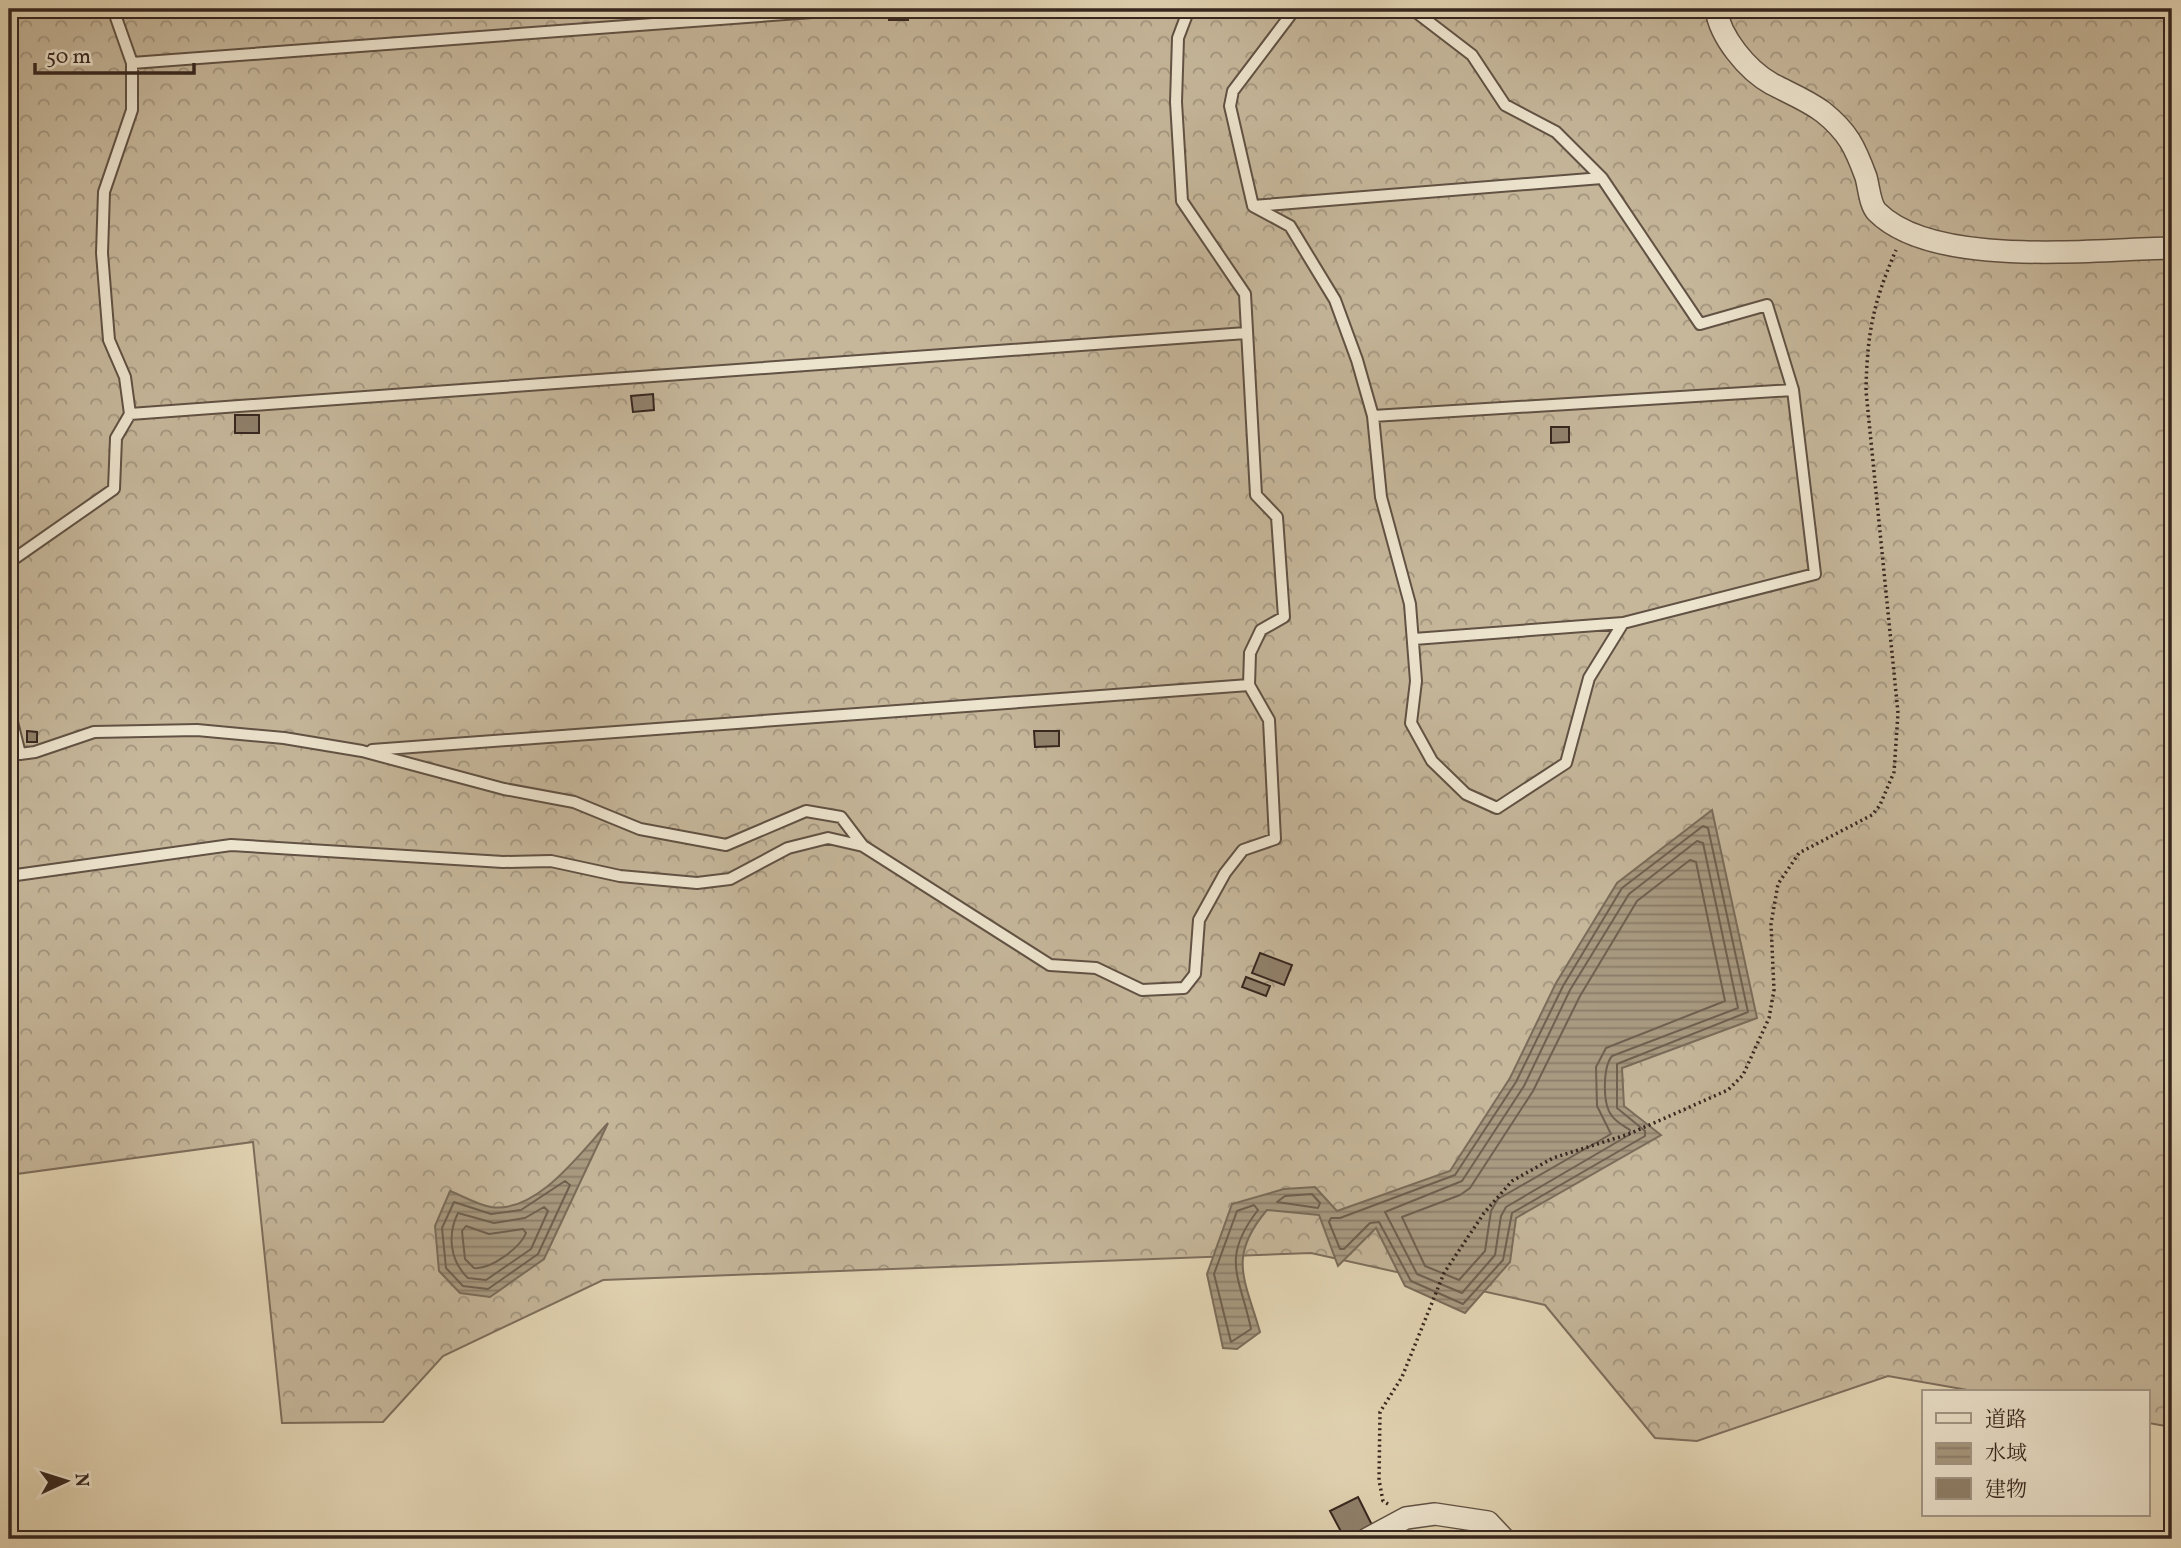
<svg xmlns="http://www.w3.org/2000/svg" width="2181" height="1548" font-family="Vollkorn,'Noto Serif JP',serif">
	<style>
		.forest { fill: url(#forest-crowns); stroke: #7e6e5d; stroke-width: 2 }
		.water { fill: url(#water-rules); stroke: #7a6c5a; stroke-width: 2 }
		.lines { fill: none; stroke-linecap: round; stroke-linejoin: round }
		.shore { stroke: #6f6050; stroke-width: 2 }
		.building { fill: #90816c; stroke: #36261f; stroke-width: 2 }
		.service-casing { stroke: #615244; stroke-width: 14 }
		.minor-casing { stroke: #615244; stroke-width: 24 }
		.path { stroke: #36261f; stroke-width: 3.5; stroke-dasharray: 2 3.5; stroke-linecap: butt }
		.service { stroke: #ede4ce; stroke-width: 10 }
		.minor { stroke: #ede4ce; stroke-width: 21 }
	</style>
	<defs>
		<pattern id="forest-crowns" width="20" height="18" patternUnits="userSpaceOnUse" patternTransform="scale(1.75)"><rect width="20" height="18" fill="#c6b79b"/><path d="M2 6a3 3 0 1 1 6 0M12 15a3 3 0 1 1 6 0" fill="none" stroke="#a2957e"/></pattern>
		<pattern id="water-rules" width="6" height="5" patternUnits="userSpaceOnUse" patternTransform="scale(1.75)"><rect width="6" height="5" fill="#a89a81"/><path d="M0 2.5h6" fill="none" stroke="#8a7d69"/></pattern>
	</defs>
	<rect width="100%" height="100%" fill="#e3d5b4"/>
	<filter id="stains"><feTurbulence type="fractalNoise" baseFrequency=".00286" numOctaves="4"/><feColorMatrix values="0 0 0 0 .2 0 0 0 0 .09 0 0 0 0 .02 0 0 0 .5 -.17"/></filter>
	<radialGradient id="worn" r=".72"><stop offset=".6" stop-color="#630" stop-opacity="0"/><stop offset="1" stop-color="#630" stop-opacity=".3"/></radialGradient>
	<path class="forest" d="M9,9h2163v1418l-24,-4v-31h-169l-91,-16 -191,65 -42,-3 -110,-133 -234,-52 -708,27 -160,76 -60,66 -101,1 -29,-281 -244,33z"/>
	<path class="water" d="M1712,810l45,208 -135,50 2,38 37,29 -145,83 -6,44 -45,51 -60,-27 -29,-58 -38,38 -19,-51 -52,-5c-40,47 -22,69 -7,122l-23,17 -14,-1 -16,-74 25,-70 52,-15 31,-2 22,24 113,-40 60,-93 46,-95 61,-100z
		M608,1123l-64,136 -54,38 -30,-4 -21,-22 -4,-45 15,-35c13,5 28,14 41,16 46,7 90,-55 117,-84z"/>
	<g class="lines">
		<path class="shore" d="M1703,826l5,2 40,184 -131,52v44l28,23v5l-133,77 -9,47 -40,44 -52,-23 -32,-59 -9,1 -26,26h-4l-11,-27 2,-4h9l115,-43 61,-93 47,-96 59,-98z
			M1697,841l6,2 35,165 -126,48c-9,11 -10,48 0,60 4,6 12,10 18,14l-1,5 -123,72 -5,9 -6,39 -33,38 -45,-19 -32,-62 77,-31 62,-95 46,-96 59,-96z
			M1690,860l6,2 29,139 -119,47 -10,19 1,39 14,28 -113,65 -7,12 -6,40 -26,29 -34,-14 -23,-49 58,-22 10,-7 63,-97 47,-95 57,-95z
			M565,1181l5,4 -32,69 -50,35 -25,-3 -17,-18 -4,-40 12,-26 37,12 30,-4z
			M1312,1194l8,9 -2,5 -41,-6 8,-6z
			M1254,1205l4,5c-38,49 -18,66 -7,119l-20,13 -17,-68 23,-63z
			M544,1207l4,4 -17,38 -45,31 -18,-2c-18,-17 -21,-43 -10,-65l36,10 31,-5z
			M466,1226l23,8 34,-5 3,4c-6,15 -36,37 -52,35l-9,-9 -3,-28z"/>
	</g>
	<path class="building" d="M329,9h22v7l-21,1z
		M889,9h19v11h-19z
		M653,394l1,16 -21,2 -2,-16z
		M235,415h24v18h-24z
		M1551,427h18v15l-18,1z
		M27,731l10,1v10h-10z
		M1034,731h25v15l-24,1z
		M1260,953l32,12 -8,20 -32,-12z
		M1246,977l24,9 -4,10 -24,-9z
		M1358,1497l15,30 -28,12 -15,-28z
		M1309,1532l2,7h-13l-1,-4z"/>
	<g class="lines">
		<defs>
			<path id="service" d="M1295,9l-62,82 -3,15 23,100 37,20 45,74 22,60 16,56 8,81 29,107 6,77 -5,42 21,38 34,33 31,14 69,-45 23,-85 34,-55 192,-49 -22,-184 -26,-85 -67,19 -98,-146 -46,-46 -51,-27 -33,-50 -60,-46
				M132,63l721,-54
				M1253,206l349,-28
				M130,414l1116,-81
				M1373,416l420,-26
				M9,577l2,-16 103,-72 2,-51 14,-24 -5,-37 -16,-37 -7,-87 2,-61 28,-82v-47l-19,-54
				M1414,639l209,-16
				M9,710l11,44 15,-2 59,-20 103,-2 87,8 78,13 142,38 70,13 66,27 86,16 80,-34 35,6 22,29
				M372,750l877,-65
				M9,876l222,-31 272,17 48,-1 69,15 77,7 33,-4 58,-31 40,-10 35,8 187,119 46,3 46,22 42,-2 11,-14 4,-54 26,-47 18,-23 32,-11 -6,-119 -20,-35 1,-32 11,-23 23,-13 -7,-100 -21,-22 -11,-201 -63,-93 -6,-99 2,-64 11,-29"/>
			<path id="minor" d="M1716,9c4,28 31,61 56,75 17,9 35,16 51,28 25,20 32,35 43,65 3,11 4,28 11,35 57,57 219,37 295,36
				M1367,1539l39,-21 29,-4 53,8 16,17"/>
		</defs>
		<use href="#service" class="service-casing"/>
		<use href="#minor" class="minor-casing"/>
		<path class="path" d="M1388,1504l-5,-3 -4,-21 1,-68 22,-35 42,-104 40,-60 28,-32 41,-23 76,-24 99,-44 15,-15 26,-57 5,-28 -3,-66 7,-40 21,-31 73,-38 8,-10 14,-33 4,-59 -32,-322c1,-57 7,-88 30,-141"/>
		<use href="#service" class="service"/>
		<use href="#minor" class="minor"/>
	</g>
	<rect width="2181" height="1548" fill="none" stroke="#e3d5b4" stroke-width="35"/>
	<rect x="10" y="10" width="2160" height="1527" fill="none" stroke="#36261f" stroke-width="3.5"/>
	<rect x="18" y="18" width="2146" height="1513" fill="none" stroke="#36261f" stroke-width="2"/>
	<rect x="1922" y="1390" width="228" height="126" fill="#ede4ce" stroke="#a49888" stroke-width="2"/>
	<rect x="1936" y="1413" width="35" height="10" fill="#ede4ce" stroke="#a49888" stroke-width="2"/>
	<text x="1985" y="1426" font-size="21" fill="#36261f">道路</text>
	<rect x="1936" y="1443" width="35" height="21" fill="url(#water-rules)" stroke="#a49888" stroke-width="2"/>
	<text x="1985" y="1460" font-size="21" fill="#36261f">水域</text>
	<rect x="1936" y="1478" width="35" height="21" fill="#90816c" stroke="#a49888" stroke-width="2"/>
	<text x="1985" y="1496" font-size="21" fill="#36261f">建物</text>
	<g transform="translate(66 1481) rotate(86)" stroke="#ede4ce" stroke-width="5" paint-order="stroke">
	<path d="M0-5L12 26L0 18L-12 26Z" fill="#36261f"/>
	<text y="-10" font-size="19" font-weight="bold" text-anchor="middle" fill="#36261f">N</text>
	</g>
	<path d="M35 63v10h159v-10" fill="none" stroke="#36261f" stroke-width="3.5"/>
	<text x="46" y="63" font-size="21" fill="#36261f" stroke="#ede4ce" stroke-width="5" paint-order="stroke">50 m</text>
	<rect width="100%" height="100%" filter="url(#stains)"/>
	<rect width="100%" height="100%" fill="url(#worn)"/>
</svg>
